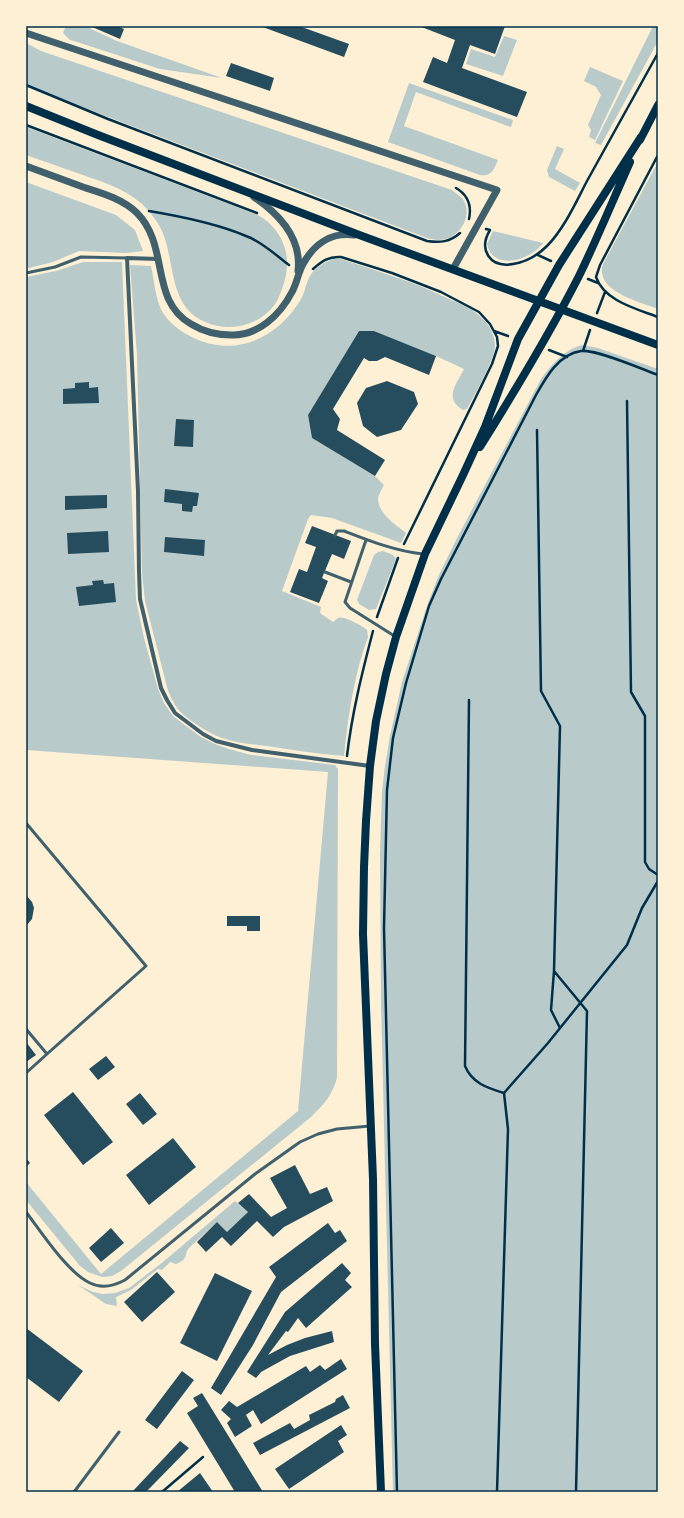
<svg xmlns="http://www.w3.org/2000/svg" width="684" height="1518" font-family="'Exo 2',sans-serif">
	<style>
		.green { fill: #b9caca }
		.building { fill: #264d5e }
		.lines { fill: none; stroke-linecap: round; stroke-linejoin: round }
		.path { stroke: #003049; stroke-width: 2.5 }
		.service { stroke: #3f606c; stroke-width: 3 }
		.minor { stroke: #3f606c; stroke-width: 4 }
		.tertiary { stroke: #3f606c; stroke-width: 7 }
		.secondary { stroke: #003049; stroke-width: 8 }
		.neatline { fill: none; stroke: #003049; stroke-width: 1.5 }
	</style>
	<rect width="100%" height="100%" fill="#fdf0d5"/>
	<path class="green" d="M68,26h22l1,3 26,12 105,37 -62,-9 -83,-27 -7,-2 -7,-7 2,-5z
		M653,26h5v15l-57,104 -6,-2z
		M504,36l13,4 -14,36 -37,-12 5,-15 24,8z
		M26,43l15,8 411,139c3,3 7,5 10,8 11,14 1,34 -13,40 -8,3 -15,2 -22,0l-353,-134 -48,-20z
		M590,67l33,14 -28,59 -6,-3 2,-7 -3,-5 13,-30 -5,-8 -12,-6z
		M409,83l104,37 -2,7 -95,-35 -12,34 94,34c-4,9 -6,17 -18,15l-92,-33z
		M26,127l232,88c4,3 10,6 14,11 20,22 18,47 6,73 -7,14 -22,24 -38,27 -12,2 -23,1 -35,-4 -35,-15 -30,-55 -41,-86 -4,-12 -13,-23 -22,-32 -18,-16 -40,-22 -62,-30 -18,-6 -36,-13 -54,-19z
		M557,146l7,3 -9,20 25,14 -5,8 -26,-14 -2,-7z
		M658,162v147c-19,-7 -64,-18 -55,-45z
		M26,182l90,33 19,15 8,21 -17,2 -47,-2 -26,11 -24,6 -3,-1z
		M493,231l50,12c-12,17 -50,29 -56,1z
		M334,259h7c36,12 74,23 108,40 12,5 24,10 34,20 7,7 12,17 12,27 0,13 -21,50 -28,63l-4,1c-20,-12 -6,-26 1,-41l-28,-13 -62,-25h-15l-51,84 4,23 63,38 9,9c-2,4 -6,10 -6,15 1,14 18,25 28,33l-5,10 -69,-25 -21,-3 -3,4 -26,72 39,16 -1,6 13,9c2,-1 3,-3 5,-4 5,-3 25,8 29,12l1,7c-14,37 -20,80 -24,119 -24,-2 -47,-5 -70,-9 -31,-4 -52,-4 -78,-23 -17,-11 -23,-19 -29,-37l-22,-86 -3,-28 -5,-218 -7,-90 21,1c3,13 4,28 9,41 7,17 28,30 44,35 40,13 77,-9 97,-43 4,-7 5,-16 9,-23 5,-9 15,-14 24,-17z
		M83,262h39l14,338 8,38 14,51 6,14 9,13 9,7 19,14 14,7 14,5 22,6 84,10 3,4 -1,309c-5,18 -13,26 -26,39l-190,154 -9,5 -10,1 -14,-5 -8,-6 -54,-66v-18l75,92 197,-163 30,-339 -302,-22v-473l30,-6z
		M582,345l16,3 60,21v1123h-265l-12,-489 -1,-150 2,-62 3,-25 5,-30 12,-54 25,-76 11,-29 19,-39 84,-159c11,-15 23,-29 41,-34z
		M383,551c5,2 11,3 13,8l-20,50 -7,1 -10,-6 -2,-4 17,-45 4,-3z
		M235,1201l13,11 -21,20 -10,-10c-9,9 -19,17 -28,26 -6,7 1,10 -13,16l-6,-2 -8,8 -4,-1 -27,21 -15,7 1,9 -11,-2 -28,-19 15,7 10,2 12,-1 14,-5 34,-26z"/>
	<path class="building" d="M90,26h27l7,3 -4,10z
		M260,26h39l50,18 -5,13z
		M419,26h86l-10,28 -25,-9 -8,23 65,24 -10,25 -94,-35 10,-25 14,6 8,-23z
		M231,63l43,15 -4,13 -44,-15z
		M359,331h15l62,25 -7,19 -44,-18 -8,4h-8l-5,-3 -31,51 7,10 -3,11 48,30 -10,16 -63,-38 -4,-23z
		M387,381l27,11 4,12 -17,26 -24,7 -14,-11 -6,-23 9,-15z
		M89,382v6l9,-1 1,16 -36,1v-15l12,-1v-5z
		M176,419l18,1 -1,27 -19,-1z
		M165,489l34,4 -2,13h-4l-1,6 -10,-1v-7l-18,-2z
		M107,495v13l-42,2v-14z
		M312,526l39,15 -7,18 -12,-5 -10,24 6,3 -9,22 -29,-11 9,-23 8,3 9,-25 -11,-4z
		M108,531l1,21 -41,2 -1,-21z
		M165,537l40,3 -1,16 -40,-4z
		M103,580l1,4 10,-1 2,19 -37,4 -3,-19 17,-2 -1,-4z
		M26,895l6,7 2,6 -2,11 -6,7z
		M227,916h33v15h-13v-5h-20z
		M26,1042l10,13 -10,7z
		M106,1056l9,11 -17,13 -9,-11z
		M73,1092l40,50 -30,23 -39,-50z
		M140,1093l17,21 -14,11 -17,-21z
		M173,1138l23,29 -47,38 -23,-30z
		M26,1158l4,5 -4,4z
		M295,1165l15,29 17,-7 6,14 -49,26 -11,10 -16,-16 -26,25 -9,-9 -16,15 -9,-10 20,-20 10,10 21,-20 -10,-9 11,-9 22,23 16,-9 -17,-30z
		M328,1223l7,10 5,-3 7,11 -66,51 -28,53 -32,50 -10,-7 65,-111 -7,-10z
		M111,1228l13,15 -23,19 -12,-14z
		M342,1263l9,10 -6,7 7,7 -46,41 -8,-10 -10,14 -2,-1 -18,24 19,-10 18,-7 27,-7 2,11 -44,14 -29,16 -5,6 -9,-6 38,-60z
		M157,1272l18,20 -33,30 -18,-20z
		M215,1273l37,18 -35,70 -37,-18z
		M26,1328l57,43 -24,31 -33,-25z
		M341,1359l6,10 -86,55 -8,-14 -7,5 6,11 -17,11 -8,-14 4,-4 -10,-9 8,-9 8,6 69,-41 4,6 10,-7 5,5z
		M182,1371l12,9 -37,49 -12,-9z
		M202,1393l61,99h-28l-48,-79 11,-7 -5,-8z
		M343,1395l7,13 -90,47 -7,-12 37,-20 4,6 16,-9 -1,-5 26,-13 1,-3z
		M341,1425l6,10 -9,6 6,11 -55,37 -14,-20z
		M180,1441l9,7 -43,44h-14z
		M200,1473l13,19h-36z"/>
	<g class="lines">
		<path class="path" d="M26,85l82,34 319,122c13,2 23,1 33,-8
			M26,125l231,88
			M658,155l-58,110 -4,12c8,24 41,32 62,40
			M456,188c12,7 16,17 13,31
			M149,211c30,5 69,13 97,25 15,5 31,20 43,29
			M486,229l4,1c-12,20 0,38 23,34 13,-2 25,-9 34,-18 17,-17 29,-44 40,-65 24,-43 47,-85 71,-128
			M538,255l13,6
			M313,269c9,-8 16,-13 28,-12l51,16 49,19 38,20 11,12 7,13 1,9 -6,18 -88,180
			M588,279l10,4
			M597,313l8,-21
			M494,331l14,5
			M549,350l18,7
			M583,351l7,-21
			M627,401l4,291 14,24v146l4,7 9,6
			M537,430l4,261 19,35 -6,245 -3,39 9,18
			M377,617l21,-59
			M469,700l-4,366c7,17 22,22 39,27
			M347,756c5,-43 15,-83 26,-125
			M554,971l33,40 -11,481
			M162,1492l41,-35
			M397,1492l-13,-564 3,-138 6,-52 13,-55 23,-77 12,-27 95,-184c10,-18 23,-41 45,-44 15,-2 61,18 77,24
			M497,1492l11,-363 -4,-36 44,-50 79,-98 15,-37 16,-27"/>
		<path class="service" d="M26,273l29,-6 26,-10 46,1
			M335,535l2,-4h7c26,10 51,20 79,23
			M366,540l-21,62 5,6 46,29
			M325,572l26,10
			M26,823l120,143 -99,88 -21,-25
			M26,1073l21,-19
			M26,1212c16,21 41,60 64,71 12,6 24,3 35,-3l130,-106 45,-32 18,-8 19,-5 33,-3
			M74,1492l45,-60"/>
		<path class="minor" d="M158,259l-31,-1 11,233 1,81 1,27 21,89 6,12 8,13 28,21 13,7 36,9 118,16"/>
		<path class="tertiary" d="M26,33l471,157 -44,79
			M26,166c19,7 38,14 57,21 19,6 40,12 54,26 33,33 12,87 54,111 13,8 25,11 40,11 27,1 49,-20 61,-43 5,-9 6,-19 11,-28 11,-20 28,-32 51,-29
			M254,197c25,17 48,41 44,74"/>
		<path class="secondary" d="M26,106l72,29 264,101 296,109
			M640,140l18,-35
			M480,447c35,-56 69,-112 99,-171 18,-37 34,-76 51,-114
			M381,1492l-6,-148 -2,-165 -10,-245 1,-67 2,-46 4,-55 6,-45 10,-47 10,-37 29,-83 38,-79 22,-48 33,-88 41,-74 82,-128"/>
	</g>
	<rect width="684" height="1518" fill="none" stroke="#fdf0d5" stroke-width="54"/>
	<rect x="27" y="27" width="630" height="1464" class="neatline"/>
</svg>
